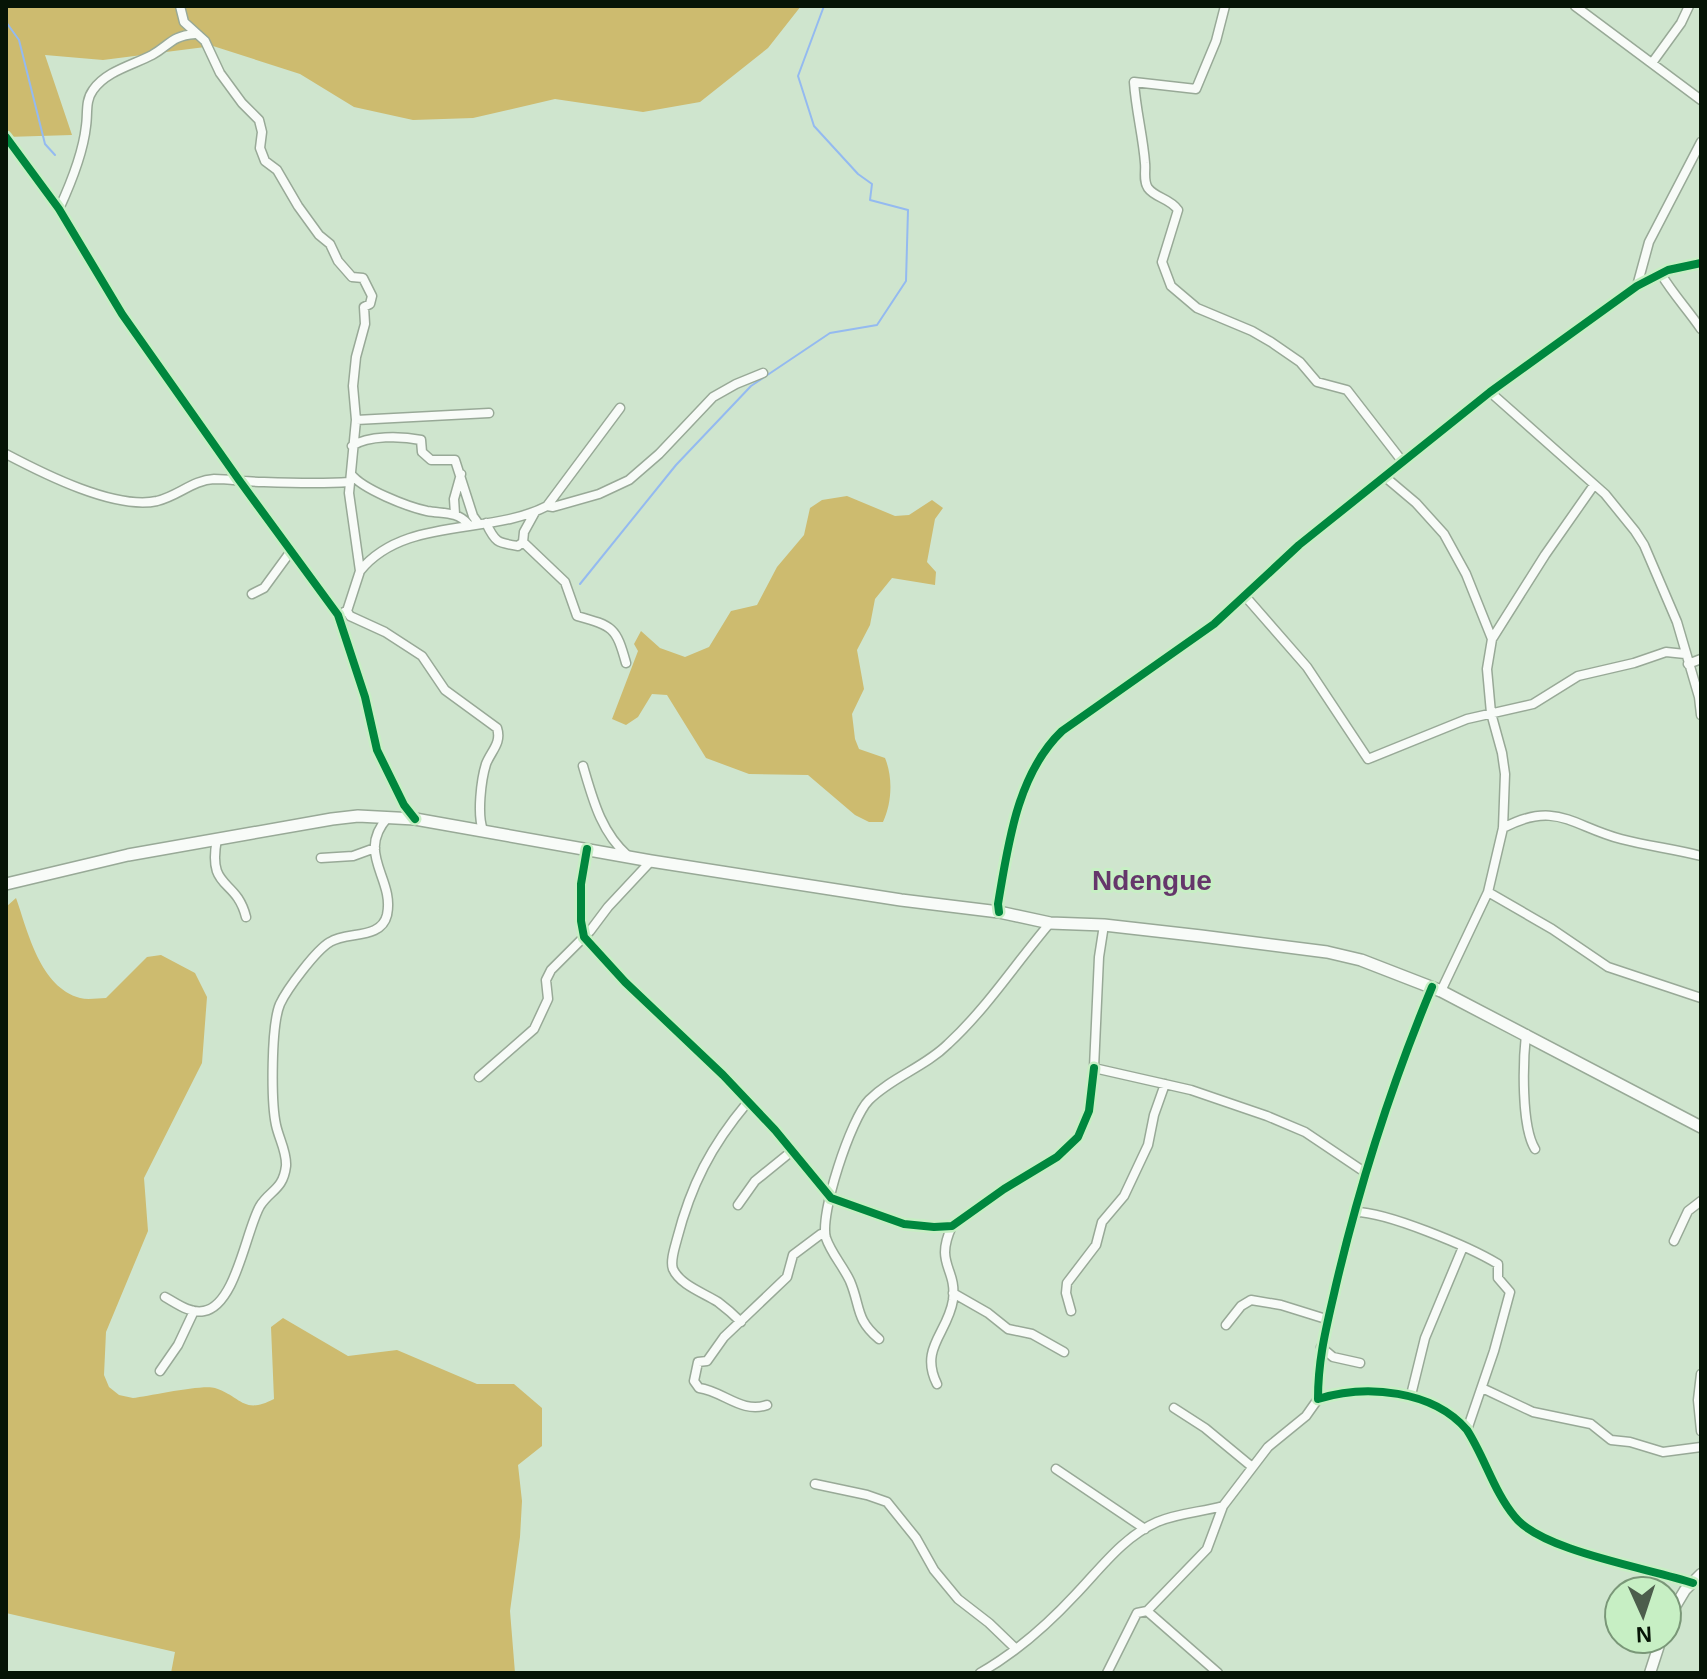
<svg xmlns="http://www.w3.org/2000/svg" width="1707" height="1679" font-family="Arial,sans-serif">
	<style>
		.forest { fill: #cdbb6f }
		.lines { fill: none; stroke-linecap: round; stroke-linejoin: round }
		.stream { stroke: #94baf0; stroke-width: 2 }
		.minor-casing { stroke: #98a997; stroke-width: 11 }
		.tertiary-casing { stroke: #98a997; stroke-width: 13 }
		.secondary-casing { stroke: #98a997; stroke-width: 14 }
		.minor { stroke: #f8fbf8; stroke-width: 8 }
		.tertiary { stroke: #f8fbf8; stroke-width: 10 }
		.secondary { stroke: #f8fbf8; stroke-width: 11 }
		.cycleway-casing { stroke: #c7efc4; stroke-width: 13 }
		.cycleway { stroke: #00873e; stroke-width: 8 }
		.labels { text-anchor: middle; stroke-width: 6; stroke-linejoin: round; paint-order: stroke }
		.quarter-label { font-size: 28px; font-weight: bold; fill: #65376b; stroke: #c7efc4 }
	</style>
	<rect width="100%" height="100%" fill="#cfe5ce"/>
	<path class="forest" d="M6,6h795l-33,42 -68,54 -57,10 -88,-13 -82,19 -60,2 -59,-13 -54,-33 -87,-28 -110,14 -58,-5 27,80 -66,2z
		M847,496l48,20 14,-1 23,-15 11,8 -8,11 -8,43 9,10 -1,13 -43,-7 -17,21 -5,26 -13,25 7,39 -12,25 3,25 4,10 26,9c8,19 7,45 -2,64h-14l-14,-7 -47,-40 -59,-1 -43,-16 -39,-63 -15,-1 -14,23 -12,8 -14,-6 26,-68 -4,-7 7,-13 19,17 25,9 24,-10 22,-36 26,-6 20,-38 27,-32 6,-27 12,-8z
		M16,898c12,34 24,89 64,100 8,2 18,0 26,0l41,-41 14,-2 34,18 12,24 -5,66 -58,115 4,53 -42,101 -2,43 5,12 10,8 14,3c16,-2 70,-14 82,-10 27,9 28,27 59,11l-3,-72 12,-9 65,38 49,-6 80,34h37l28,24v38l-24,19 4,36 -2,36 -10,74 5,62h-344l4,-21 -169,-39v-706z"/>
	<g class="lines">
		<path class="stream" d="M6,22l13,18 26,104 10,11
			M580,584l96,-119 75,-79 79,-53 47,-8 29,-44 2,-71 -38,-10 2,-16 -14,-10 -44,-48 -16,-50 26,-70"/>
		<defs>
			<path id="minor" d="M180,6l4,16 21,19 15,32 22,30 17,17 3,12 -2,16 5,13 12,9 21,36 21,29 11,9 8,17 14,16 11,1 9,18 -2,8 -6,3 1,17 -9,33 -3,29 3,34 -7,73 11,78 -13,40
				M1225,6l-9,35 -20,48 -62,-7c2,29 9,54 11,81 1,8 -2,18 3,25 7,10 22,10 30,22l-16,52 9,24 26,22 55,23 19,11 29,20 17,20 30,8 55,71
				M1575,6l126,94
				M1652,63l29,-40 8,-17
				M6,137l53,72 63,105 117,166 99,135 27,82 12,53 27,55 11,14
				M59,209c12,-26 24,-55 27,-83 2,-13 -1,-25 7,-36 13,-19 40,-25 59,-35 18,-10 19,-19 43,-21
				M1661,274c12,20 27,36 40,55
				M1637,286l12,-44 52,-100
				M1490,392l115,102 30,37 9,14 33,77 22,75 2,18
				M356,420l133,-7
				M352,446c16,-11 50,-10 69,-6l1,12 9,8h24l18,56 5,7
				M6,454c38,20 109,56 151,47 21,-5 36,-21 57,-22 16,0 33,3 49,3 29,1 57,2 86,0
				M351,474c11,15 57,33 76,37 16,3 30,0 41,13
				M1384,476l32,27 28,31 22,40 26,65 -5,30 4,44 11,40 3,21 -2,54 -15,64 -47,99
				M547,506l73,-98
				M455,514l-1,-15 7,-25
				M486,523c9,19 11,20 32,23l5,-4 1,-10 11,-20
				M523,542l42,40 12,34c36,10 39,11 49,47
				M360,571c44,-55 130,-35 187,-65l6,1 46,-13 30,-14 30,-26 54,-57 23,-13 27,-11
				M252,594l12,-6 27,-37
				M1245,596l62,71 61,92 99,-40 66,-15 45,-28 56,-13 32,-11 19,2
				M344,612l3,-1 3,5 35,16 37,24 23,34 52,38c5,15 -6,23 -11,36 -5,16 -9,51 -3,66
				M1492,639l53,-84 49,-70
				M1688,664l13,-5
				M583,766c10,34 18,66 45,90
				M1503,828c53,-28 69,-2 118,11 26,7 54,10 80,17
				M217,839c-10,52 19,38 29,78
				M587,849l-6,35v37l3,16 41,45 98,93 52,55 56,68 73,26 30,3 18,-1 52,-37 53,-32 21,-20 11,-26 5,-43
				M321,858l32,-2 22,-8
				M1488,892l64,37 56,38 93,31
				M999,912l-1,-8c10,-59 19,-130 64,-173l152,-107 85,-79 191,-153 147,-106 31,-16 33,-7
				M1104,925l-5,32 -5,111 97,22 76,26 38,16 61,41
				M1432,987c-40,96 -72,196 -96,298 -9,40 -18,72 -18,114 48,-15 115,-9 149,31 18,28 27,62 48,87 27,34 133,51 178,66
				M1526,1034c-3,28 -5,92 9,115
				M479,1077l55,-48 14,-30 -2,-19 5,-10 39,-39 18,-24 43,-46
				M738,1205l17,-24 37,-30
				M1354,1212c31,-1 116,35 144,52v14l12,14 -16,59 -27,79
				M1674,1241l14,-30 13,-10
				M953,1293l35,20 20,16 24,5 32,18
				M165,1297c11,6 25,17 39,14 32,-6 42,-81 56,-105 10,-16 23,-16 26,-40 1,-14 -7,-27 -10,-41 -5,-23 -5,-100 4,-121 7,-15 36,-54 50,-62 17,-11 51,-2 57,-27 8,-37 -32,-61 1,-98
				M1071,1311l-5,-18 1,-10 29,-38 6,-23 22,-26 24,-51 6,-30 11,-31
				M741,1322c-7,-7 -15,-14 -23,-20 -14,-9 -38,-17 -45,-33 -3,-8 2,-22 4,-30 14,-54 34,-93 70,-136
				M1226,1325l15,-19 10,-6 30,5 45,14
				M879,1339c-24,-20 -18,-32 -29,-58 -7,-15 -19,-28 -24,-43 -7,-23 25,-120 43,-138 23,-23 56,-33 79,-56 39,-36 68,-81 102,-121
				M1321,1347l12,10 27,6
				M160,1371l18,-26 16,-34
				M1701,1374l-3,26 3,31
				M937,1384c-18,-36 11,-51 16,-84 4,-33 -19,-35 -1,-74
				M1482,1388l51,24 58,12 20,16 19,2 33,10 38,-5
				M1411,1395l14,-57 38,-91
				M767,1405c-25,9 -44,-14 -68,-17l-5,-7 4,-19 9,-1 17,-24 63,-60 6,-22 28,-21 4,2
				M1174,1408l31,20 46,38
				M1056,1469l89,60
				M815,1484l52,11 20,7 29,36 18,32 24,29 31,24 26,25
				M980,1673c35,-20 68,-49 95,-78 25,-26 48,-58 82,-73 21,-9 45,-10 66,-16l45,-59 38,-31 12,-17
				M1107,1673l30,-60 10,-2
				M1218,1673l-71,-62 60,-62 16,-43"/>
			<path id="tertiary" d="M1667,1620l18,-30 16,-16
				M1650,1673l11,-34"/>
			<path id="secondary" d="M6,884l122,-29 204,-36 26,-3 57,3 236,42 250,39 98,12 51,11 54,2 97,11 126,16 34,8 80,31 260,136"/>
		</defs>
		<use href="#minor" class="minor-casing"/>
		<use href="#tertiary" class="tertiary-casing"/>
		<use href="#secondary" class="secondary-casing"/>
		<use href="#minor" class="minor"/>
		<use href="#tertiary" class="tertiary"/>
		<use href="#secondary" class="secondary"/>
		<defs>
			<path id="cycleway" d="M6,137l53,72 63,105 117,166 99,135 27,82 12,53 27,55 11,14
				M587,849l-6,35v37l3,16 41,45 98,93 52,55 56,68 73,26 30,3 18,-1 52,-37 53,-32 21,-20 11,-26 5,-43
				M999,912l-1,-8c10,-59 19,-130 64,-173l152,-107 85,-79 191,-153 147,-106 31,-16 33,-7
				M1432,987c-40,96 -72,196 -96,298 -9,40 -18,72 -18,114 48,-15 115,-9 149,31 18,28 27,62 48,87 27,34 133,51 178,66"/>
		</defs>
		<use href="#cycleway" class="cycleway-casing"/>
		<use href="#cycleway" class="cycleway"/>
	</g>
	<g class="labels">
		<g class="quarter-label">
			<text x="1152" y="890">Ndengue</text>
		</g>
	</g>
	<rect width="1707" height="1679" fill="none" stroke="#061406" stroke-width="16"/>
	<g transform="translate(1643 1615) rotate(177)"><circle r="38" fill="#c7efc4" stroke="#7a9778" stroke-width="2"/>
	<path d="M0-6L14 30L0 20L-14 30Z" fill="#4c5d4c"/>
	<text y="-12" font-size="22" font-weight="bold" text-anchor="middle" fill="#061406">N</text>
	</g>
</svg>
